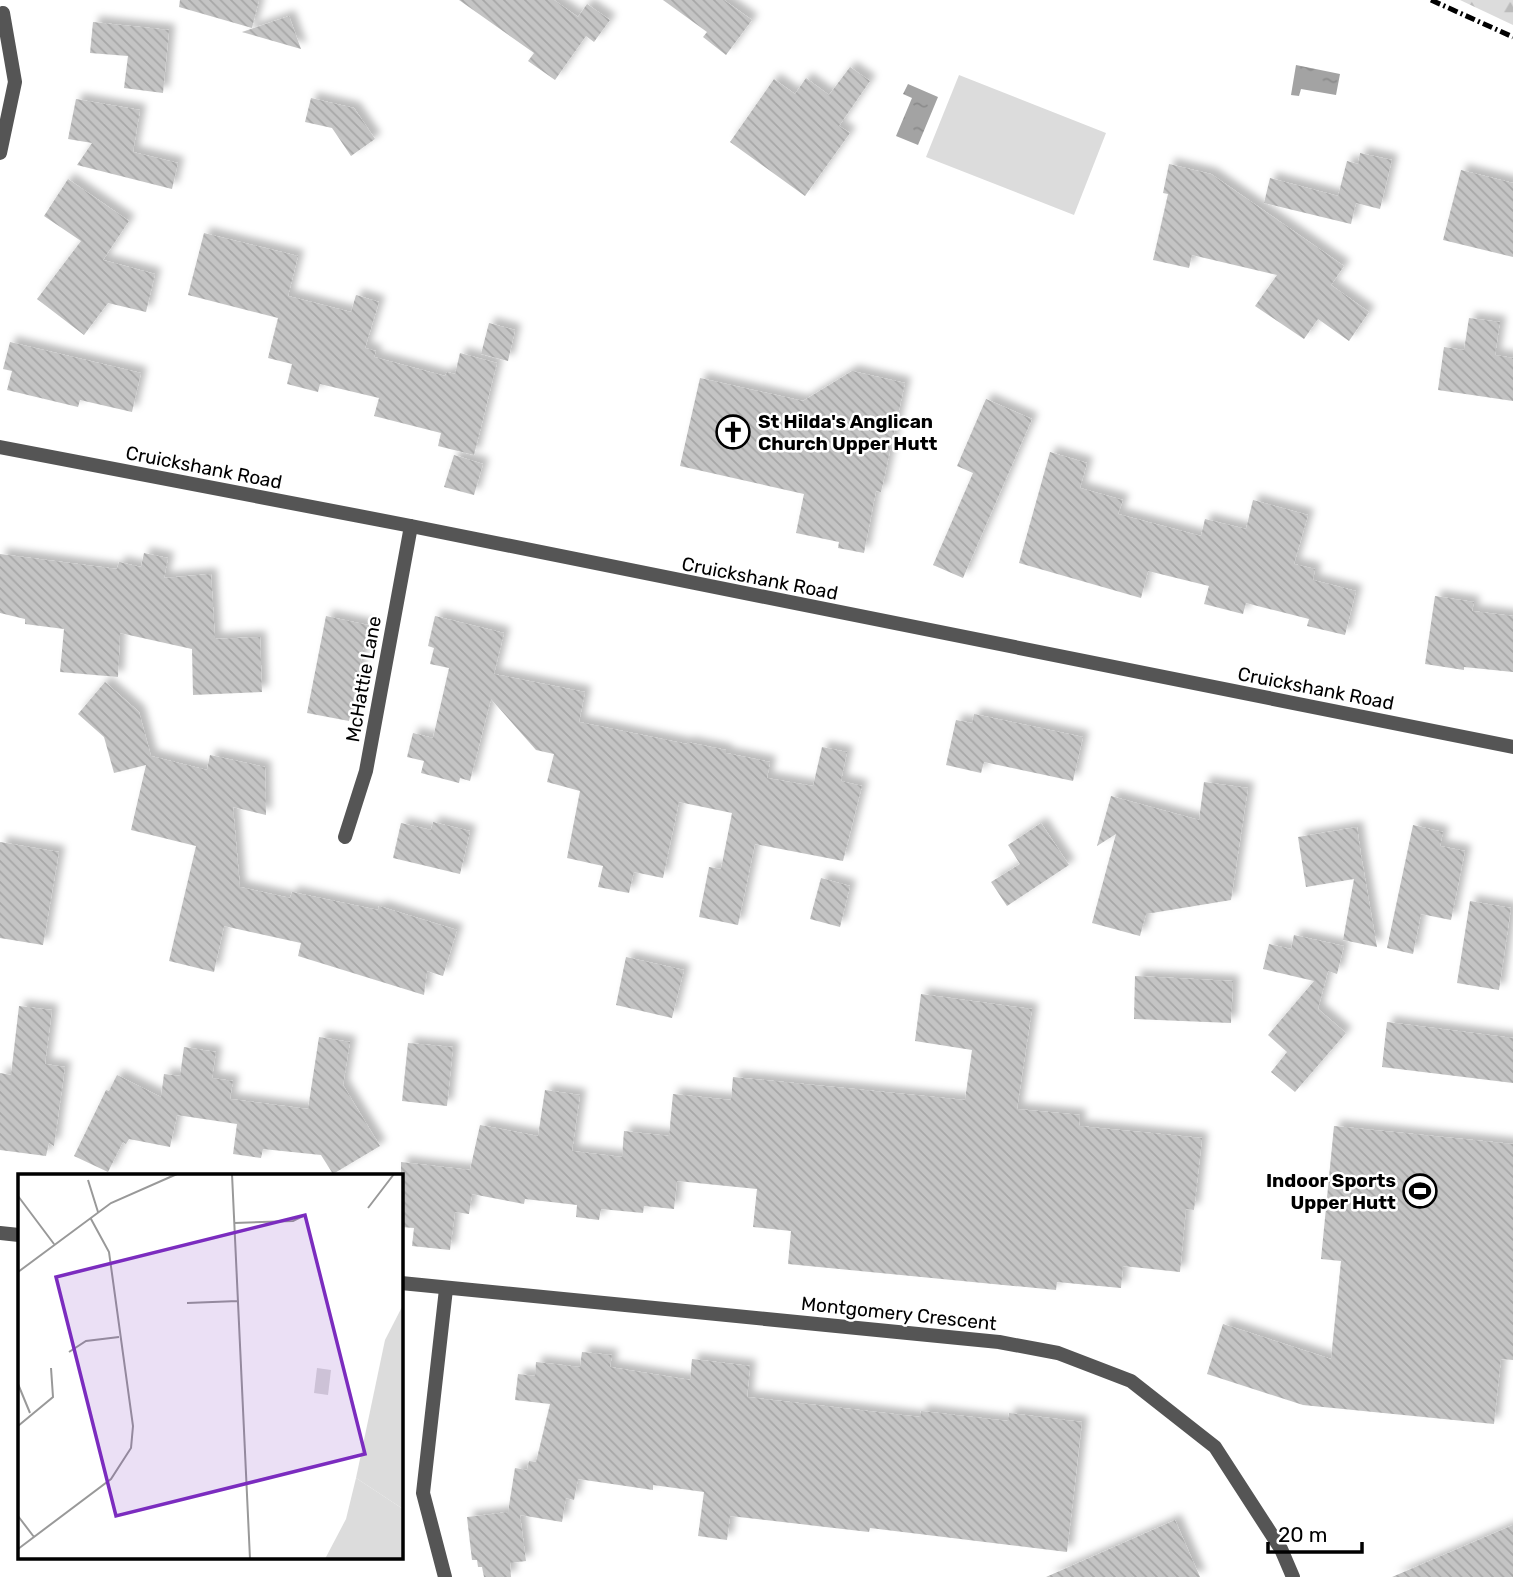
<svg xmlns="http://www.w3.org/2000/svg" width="1513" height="1577" font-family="Rubik,sans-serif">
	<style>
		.forest { fill: url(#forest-firs) }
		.garden { fill: #dcdcdc }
		.water { fill: url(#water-ripples) }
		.building { fill: url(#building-back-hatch); filter: url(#shadow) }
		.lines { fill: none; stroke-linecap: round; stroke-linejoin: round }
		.minor { stroke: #555; stroke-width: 14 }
		.rail { stroke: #000; stroke-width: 5; stroke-dasharray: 10 3.5 2 3.5; stroke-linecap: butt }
		.labels { text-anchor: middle; stroke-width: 5; stroke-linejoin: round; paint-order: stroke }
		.poi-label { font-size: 19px; font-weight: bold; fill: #000; stroke: #fff; text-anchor: start }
		.street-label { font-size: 19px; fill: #000; stroke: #fff }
		.inset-road { fill: none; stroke: #999; stroke-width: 2 }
		.view { fill: #7b2cbf; fill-opacity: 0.15; stroke: #7b2cbf; stroke-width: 3.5 }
		.inset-edge { fill: none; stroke: #000; stroke-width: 3.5 }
	</style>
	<defs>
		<pattern id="forest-firs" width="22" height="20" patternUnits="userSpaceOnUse" patternTransform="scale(1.75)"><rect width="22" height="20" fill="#dcdcdc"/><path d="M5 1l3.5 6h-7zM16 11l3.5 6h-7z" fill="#bbb"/></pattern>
		<pattern id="water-ripples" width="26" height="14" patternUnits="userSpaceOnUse" patternTransform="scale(1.75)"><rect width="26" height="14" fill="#a3a3a3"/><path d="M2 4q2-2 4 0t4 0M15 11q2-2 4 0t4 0" fill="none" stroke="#8b8b8b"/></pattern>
		<pattern id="building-back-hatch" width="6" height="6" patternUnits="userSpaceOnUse" patternTransform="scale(1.75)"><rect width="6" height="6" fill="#c4c4c4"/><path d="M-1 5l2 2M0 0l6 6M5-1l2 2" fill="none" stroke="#a7a7a7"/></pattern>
		<filter id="shadow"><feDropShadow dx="6" dy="-6" stdDeviation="3.5" flood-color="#0004"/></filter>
	</defs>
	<rect width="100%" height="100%" fill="#fff"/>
	<path class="forest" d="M1460,0h53v25z"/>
	<path class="garden" d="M959,75l147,58 -32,82 -148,-58z"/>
	<path class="water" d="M1296,65l44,9 -4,21 -35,-6 -2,7 -8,-1z
		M908,84l30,13 -20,48 -22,-9 16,-38 -9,-4z"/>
	<path class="building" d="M180,0h79l-7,28 -73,-21z
		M459,0h95l24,17 9,-13 23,16 -16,22 -8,-6 -31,44 -27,-19 6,-8z
		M663,0h61l28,20 -26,35 -23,-18 4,-5z
		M289,16l12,33 -59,-17z
		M93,22l76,8 -6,63 -39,-5 4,-32 -38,-3z
		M850,67l20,14 -31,45 11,7 -45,63 -75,-54 44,-63 21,15 11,-16 23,17z
		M311,98l43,10 21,31 -24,17 -19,-28 -27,-6z
		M76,99l64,11 -7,42 45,11 -6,26 -95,-24 15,-22 -24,-4z
		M1360,153l32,7 -12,49 -24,-6 -5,21 -87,-21 6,-25 68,18 9,-35 11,3z
		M1169,164l42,10 133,92 -13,19 38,27 -20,29 -31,-22 -14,20 -49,-33 22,-31 -85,-20 -3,13 -36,-8 15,-66 -5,-1z
		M1461,170l52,13v74l-70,-17z
		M68,179l61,42 -26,39 52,14 -9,38 -38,-9 -24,32 -47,-36 44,-58 -37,-25z
		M204,233l94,23 -10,40 63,16 5,-17 23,7 -14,46 11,3 -2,6 71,19 2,-4 8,2 5,-21 37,10 -23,92 -36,-9 3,-13 -67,-17 5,-18 -59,-14 -2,8 -31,-8 5,-20 -24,-6 10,-40 -90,-23z
		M1469,318l31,4 -5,33 18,3v43l-75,-11 6,-43 20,3z
		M489,323l26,7 -7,31 -27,-7z
		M10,342l131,31 -9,39 -52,-12 -2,7 -71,-17 5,-19 -9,-2z
		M852,371l53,12 -24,109 -5,-1 -12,62 -26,-5 1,-6 -43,-9 8,-39 -124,-28 20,-88 103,23z
		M986,399l46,20 -69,159 -30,-13 40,-92 -16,-7z
		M1050,452l37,11 -7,25 43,12 -5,14 83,22 4,-17 41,10 7,-29 55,15 -14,49 21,5 -2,11 43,11 -11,44 -38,-9 2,-7 -63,-16 -3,11 -39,-10 5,-18 -61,-15 -7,27 -122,-35z
		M454,455l29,9 -9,31 -30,-8z
		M144,553l24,5 -4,20 47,-4 4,65 45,-2 2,55 -69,3 -1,-46 -72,-16 -2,44 -58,-5 4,-43 -39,-5v-5l-25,-6v-59l117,15 2,-7 22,5z
		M1435,596l39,6 -2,9 41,5v56l-49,-5v3l-39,-6z
		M326,616l42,9 -19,96 -42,-8z
		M435,616l69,17 -10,41 91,18 -6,30 108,22v-2l39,8v3l44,9 -3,16 46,8 9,-39 25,5 -6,29 21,5 -19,75 -88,-17 -17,81 -39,-8 10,-50 12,2 11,-56 -53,-11 -16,76 -29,-6 -5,21 -31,-6 5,-21 -36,-8 13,-67 -33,-9 7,-28 -18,-4 -45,-51 -21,82 -10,-3 -1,5 -38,-10 3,-12 -17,-4 6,-24 20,5 16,-70 -19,-4 4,-16 -6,-2z
		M105,682l34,30 12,44 56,14 3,-15 55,12 1,48 -33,-8 7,80 50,11 2,-6 86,18 1,-4 78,24 -14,46 -16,-5 -3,24 -126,-39 3,-13 -77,-17 -10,46 -45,-11 27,-115 -65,-16 15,-65 -32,8 -10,-36 -26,-23z
		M974,714l109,23 -10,44 -89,-19 -3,11 -35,-8 10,-45 16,3z
		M1204,782l44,6 -17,112 -85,14 -6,22 -48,-13 24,-89 -19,12 14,-50 88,24z
		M433,822l37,9 -10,43 -67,-16 8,-35 30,7z
		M1041,823l28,42 -62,41 -16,-24 29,-18 -12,-19z
		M1413,825l30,7 -3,14 25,5 -14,69 -30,-6 -8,40 -26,-6z
		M1357,827l4,28 16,92 -34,-7 11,-61 -48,8 -8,-50z
		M0,842l59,10 -16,93 -43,-7z
		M821,878l29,8 -10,41 -30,-8z
		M1470,901l41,7 -12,82 -42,-7z
		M1294,935l50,11 -7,28 -9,-3 -10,38 28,24 -51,59 -24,-20 16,-20 -19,-17 46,-54 -51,-12 6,-25 22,5z
		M626,957l58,13 -12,48 -56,-13z
		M1135,976l98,5 -2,42 -97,-4z
		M921,994l111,15 -15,100 63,6 -1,11 123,12 -8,72 -8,-1 -6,63 -57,-6 -2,22 -64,-6 -1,8 -268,-26 3,-33 -38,-4 4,-38 -80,-8 -3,28 -30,-3 -1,7 -42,-4 -2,11 -23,-3 1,-12 -52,-6 -1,5 -52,-10 -3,20 -14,-2 -5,38 -38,-4 2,-18 -13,-1v-65l69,8 10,-45 58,11 7,-46 35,5 -8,56 50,6 2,-26 45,5 4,-42 58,6 2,-23 232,23 7,-50 -57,-9z
		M19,1006l33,4 -7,54 20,3 -11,79 -5,-3 -3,13 -46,-6v-77l11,2z
		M1387,1022l126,16v45l-131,-16z
		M319,1037l31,5 -7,43 37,61 -47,28 -12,-19 -58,-6 -2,9 -28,-4 4,-30 -60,-9 -7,32 -41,-8 -3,5 -3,-2 -15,30 -34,-16 32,-66 3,1 8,-16 44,22 3,-23 16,2 4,-29 32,5 -4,26 21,3 -3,18 78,10z
		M408,1043l45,4 -6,59 -45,-5z
		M1334,1126l179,18v216l-12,-1 -7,65 -191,-19 -96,-31 16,-50 108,35 10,-98 -20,-2z
		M582,1352l30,3 -2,12 80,13 2,-21 58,7 -3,31 173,20 1,-6 87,10 1,-8 73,9 -15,130 -197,-24 -1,4 -139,-16 -3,24 -29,-4 6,-44 -51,-7v5l-75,-11 -4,21 -8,-2 -4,24 -42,-7 6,46 -16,2 1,14h-27l-2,-10h-4l-1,-7h-5l-5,-43 41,-5 7,-44 12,2 2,-9 7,1 14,-58 -35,-4 3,-26 17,2 1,-14 44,5z
		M1175,1520l25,57h-154z
		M1513,1525v52h-121z"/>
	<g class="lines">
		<path class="minor" d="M0,153l15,-71 -12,-69
			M0,447l411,79 1102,221
			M345,837l21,-66 45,-245
			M0,1233l19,2
			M401,1283l598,59 59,11 73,28 84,66 66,102 12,28
			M445,1577l-22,-84 23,-204"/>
		<path class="rail" d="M1431,0l82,37"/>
	</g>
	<defs>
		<symbol id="church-ring" viewBox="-11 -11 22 22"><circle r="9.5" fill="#fff" stroke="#000" stroke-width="1.5"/><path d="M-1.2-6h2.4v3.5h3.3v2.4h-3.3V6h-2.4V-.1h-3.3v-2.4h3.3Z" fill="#000"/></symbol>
		<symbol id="stadium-ring" viewBox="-11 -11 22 22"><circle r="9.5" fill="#fff" stroke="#000" stroke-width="1.5"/><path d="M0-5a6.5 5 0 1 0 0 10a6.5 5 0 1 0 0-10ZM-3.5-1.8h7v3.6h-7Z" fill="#000"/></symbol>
	</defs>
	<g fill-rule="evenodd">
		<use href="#church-ring" x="714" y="413" width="38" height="38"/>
		<use href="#stadium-ring" x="1401" y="1172" width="38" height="38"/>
	</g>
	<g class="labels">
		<g class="poi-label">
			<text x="758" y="428">St Hilda's Anglican<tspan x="758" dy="22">Church Upper Hutt</tspan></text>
			<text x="1396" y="1187" text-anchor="end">Indoor Sports<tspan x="1396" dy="22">Upper Hutt</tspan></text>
		</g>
		<g class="street-label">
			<text transform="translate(204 467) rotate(11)" y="7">Cruickshank Road</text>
			<text transform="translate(760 578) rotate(11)" y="7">Cruickshank Road</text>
			<text transform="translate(363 679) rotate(-80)" y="7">McHattie Lane</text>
			<text transform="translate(1316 688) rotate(11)" y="7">Cruickshank Road</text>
			<text transform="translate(899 1313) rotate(6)" y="7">Montgomery Crescent</text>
		</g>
	</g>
	<g transform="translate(18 1174)">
		<rect width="385" height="385" fill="#fff"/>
		<path d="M338,304l47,31v50h-78l21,-40z" fill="#dcdcdc"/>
		<path d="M385,131v204l-47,-31 29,-138z" fill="#dcdcdc"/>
		<path d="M299,194l14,2 -3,25 -14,-2z" fill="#dcdcdc"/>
		<path class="inset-road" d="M214,0l18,385M70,6l10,32M0,22l36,48M350,34l26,-34M216,49l59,-2 10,-5M0,98l93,-69 66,-29M169,129l51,-2M51,178l17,-11 33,-4M0,210l12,29M0,252l35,-29 -2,-29M0,342l16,21M0,375l93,-70 20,-31 2,-22 -24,-174 -18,-33"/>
		<path class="view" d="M287,41l60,239 -249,62 -60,-239z"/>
		<rect width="385" height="385" class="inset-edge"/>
	</g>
	<path d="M1268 1542v10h94v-10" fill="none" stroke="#000000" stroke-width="3.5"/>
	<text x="1278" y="1542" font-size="21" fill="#000000" stroke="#ffffff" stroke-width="5" paint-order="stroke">20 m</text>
</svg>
